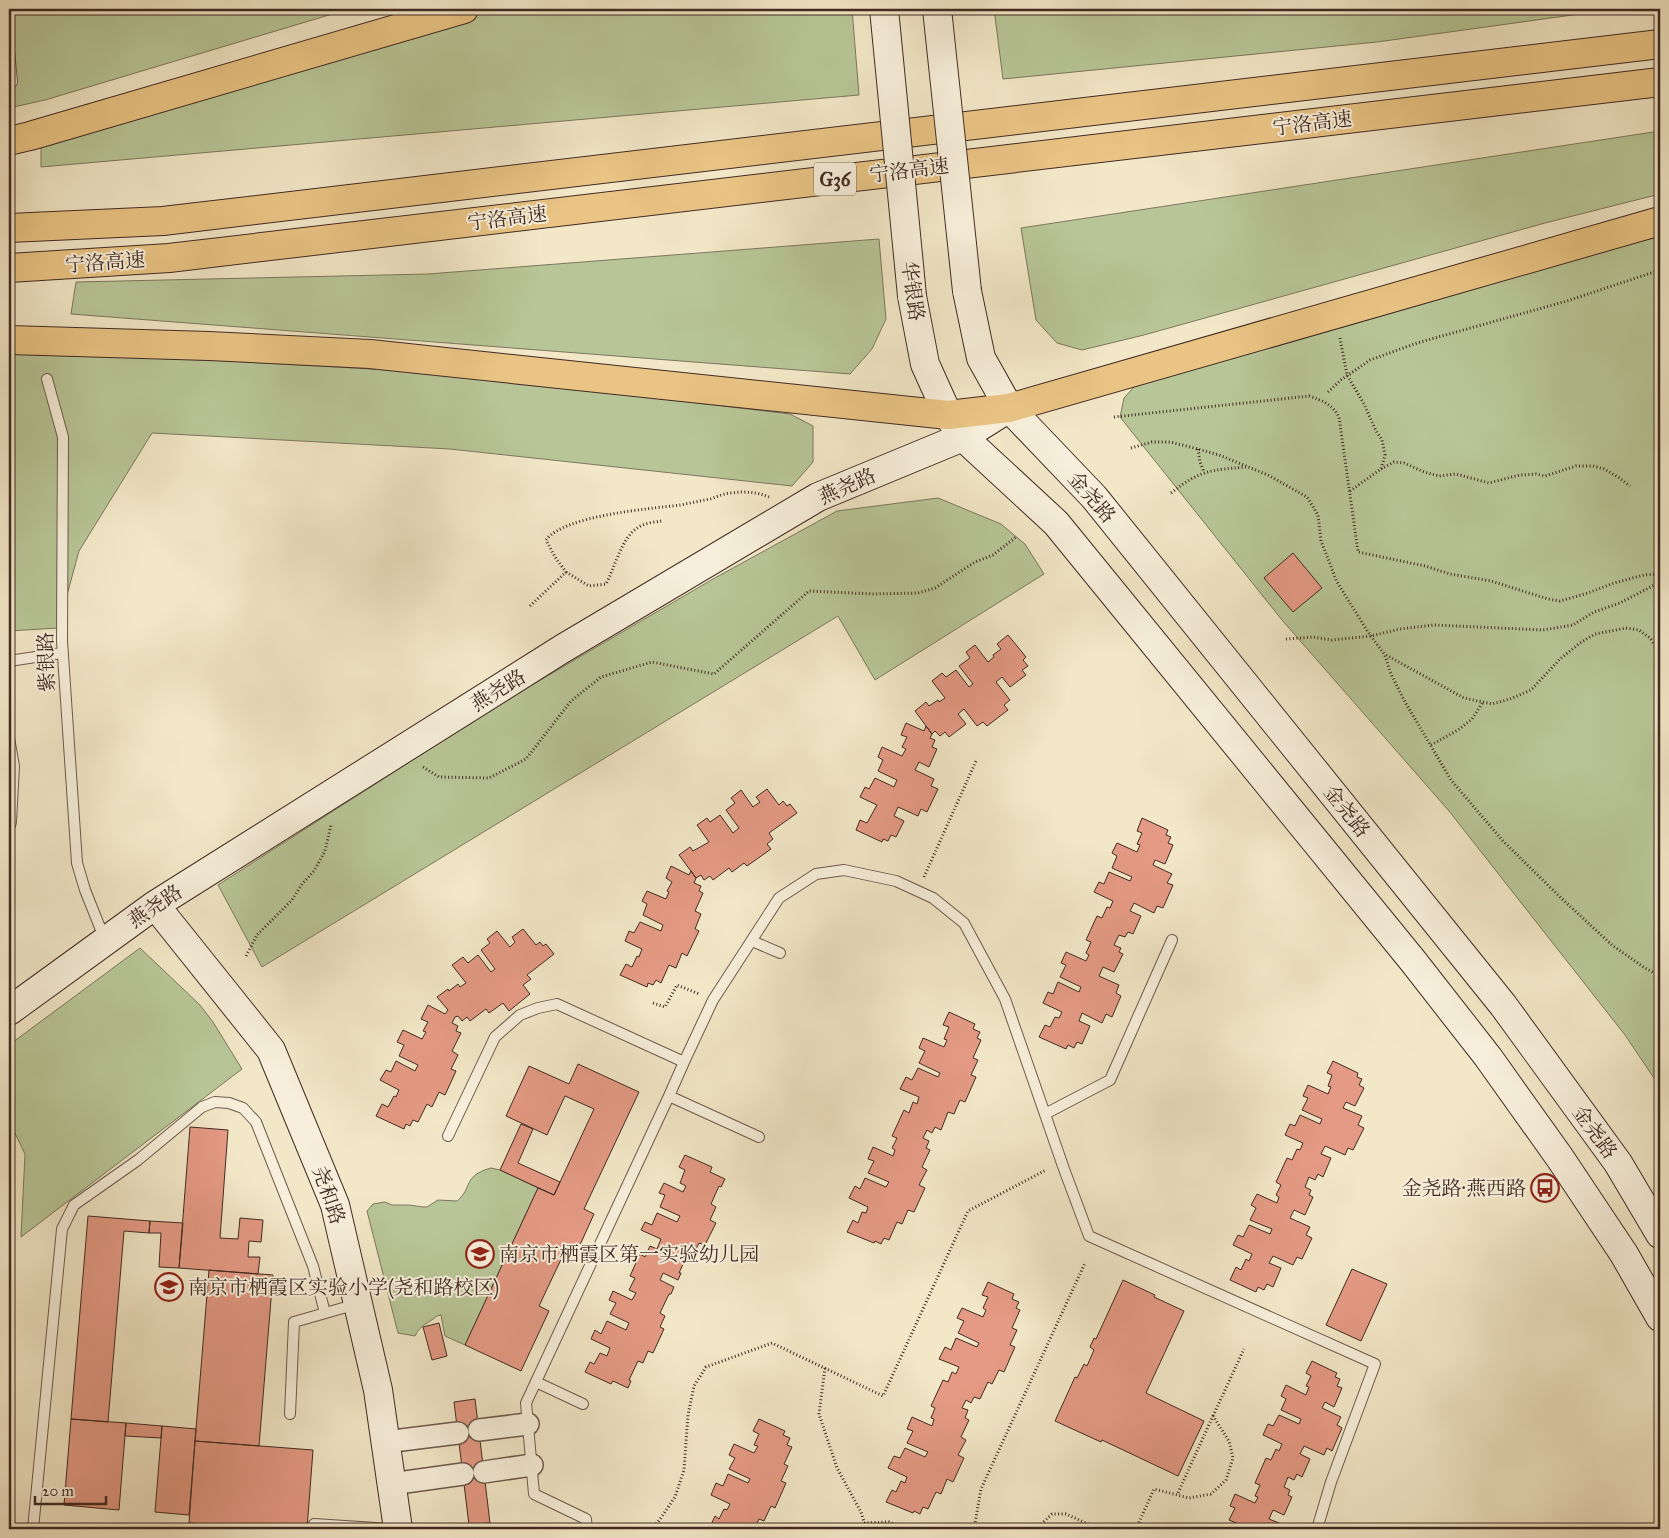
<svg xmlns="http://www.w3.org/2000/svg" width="1669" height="1538" font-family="'IM FELL Great Primer','Noto Serif SC',serif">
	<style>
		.green { fill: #b8c697; stroke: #7c785d }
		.building { fill: #e49a84; stroke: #412b23 }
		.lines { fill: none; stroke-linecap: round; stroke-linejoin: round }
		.service-casing { stroke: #6d5a4c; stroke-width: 12 }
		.minor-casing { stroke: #6d5a4c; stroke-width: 24 }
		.secondary-casing { stroke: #412b23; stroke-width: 30 }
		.motorway-casing { stroke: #412b23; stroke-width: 30 }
		.path { stroke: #412b23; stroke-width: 3; stroke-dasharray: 1 2.5; stroke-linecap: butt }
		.service { stroke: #f7efdb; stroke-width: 10 }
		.minor { stroke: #f7efdb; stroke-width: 21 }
		.secondary { stroke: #f7efdb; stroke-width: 28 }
		.motorway { stroke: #e9c484; stroke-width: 28 }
		.secondary-bridge-casing { stroke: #412b23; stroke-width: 30; stroke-linecap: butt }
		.secondary-bridge { stroke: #f7efdb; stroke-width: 28 }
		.labels { text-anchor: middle; stroke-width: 4; stroke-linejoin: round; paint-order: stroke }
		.shield { fill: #f7efdb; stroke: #78665a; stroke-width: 1 }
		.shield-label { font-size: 19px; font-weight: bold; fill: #412b23 }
		.street-label { font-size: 20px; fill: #412b23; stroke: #f7efdb }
		.poi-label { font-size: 20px; fill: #412b23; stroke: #f7efdb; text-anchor: start }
	</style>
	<rect width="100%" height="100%" fill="#f2e7c7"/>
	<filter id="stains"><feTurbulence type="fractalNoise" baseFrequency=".004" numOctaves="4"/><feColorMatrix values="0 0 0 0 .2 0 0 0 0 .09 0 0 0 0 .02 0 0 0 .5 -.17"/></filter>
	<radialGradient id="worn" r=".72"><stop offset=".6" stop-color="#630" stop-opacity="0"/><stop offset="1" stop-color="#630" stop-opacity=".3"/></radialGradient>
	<path class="green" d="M9,9h340l-304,91 -36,8z
		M497,9h355l7,86 -818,72v-30z
		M994,9h622l-239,33 -374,37z
		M1660,131v63l-115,29 -401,112 -62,15 -25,-7 -21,-23 -15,-92z
		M1660,234v853l-35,-52 -176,-224 -167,-191 -162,-203 4,-19 20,-22z
		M879,239l7,80 -14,30 -22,25 -779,-60 5,-32 352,-8z
		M9,354l200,6 235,13 346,41 23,12v36l-21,24 -342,-37 -298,-16 -73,118 -21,77 -49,3z
		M938,498l63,26 24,20 19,30 -169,106 -37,-64 -576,351 -44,-82 288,-185 207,-121 124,-68z
		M140,948l60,57 13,17 29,47 -221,168 4,-83 -16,-33v-76z
		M491,1168l9,2 38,18 -73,157 -20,-9 -4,-21 -4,1c-8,7 -17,9 -22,20l-17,-3 -31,-122 6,-7 12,-2 7,3h17l14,2h4l11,-7 19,1c16,-13 5,-25 34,-33z"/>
	<path class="building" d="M1293,553l29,35 -29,24 -29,-34z
		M1008,635l18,22 -3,3 5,6 -6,4 4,5 -16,12 -8,-10 -6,5 14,18 -6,5 4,5 -21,16 -4,-4 -6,4 -13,-17 -6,5 8,10 -17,13 -4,-5 -5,4 -5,-5 -3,3 -17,-23 11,-9 3,4 9,-6 1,2 6,-4 -13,-17 10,-8 4,4 10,-7 13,17 4,-3 -14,-18 11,-8 -4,-6 9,-7 13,17 6,-5 -1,-2 8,-6 -4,-5z
		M906,723l18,8 2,-5 6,8 -2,4 5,2 -3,7 5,2 -8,18 -10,-5 -4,8 19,9 -3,7 7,3 -11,23 -6,-3 -3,7 -20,-9 -4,9 10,5 -8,16 -5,-2 -3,6 -5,-2 -1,3 -26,-12 4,-10 7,3 10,-18 -17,-8 5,-10 4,2 6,-11 19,9 3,-7 -19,-9 5,-11 -5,-3 4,-10 20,9 4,-7 -4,-2 5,-10 -6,-2z
		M767,789l12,16 4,-4 4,5 3,-2 7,9 -28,20 4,6 -6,5 4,5 -24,17 -3,-3 -12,9 -3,-4 -16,12 -3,-4 -6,4 -3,-5 -5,3 -17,-23 11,-8 3,4 16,-9 -12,-17 10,-7 3,4 10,-7 13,18 6,-5 -13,-18 9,-7 -4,-5 10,-8 12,17 7,-5 -4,-5z
		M1142,818l26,12 -2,5 5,2 -3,6 5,2 -8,19 -10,-4 -2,5 19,9 -5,9 6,2 -10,23 -6,-2 -3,7 -20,-10 -4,8 11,5 -8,18 -5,-2 -3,5 -6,-2 -5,10 7,3 -2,4 4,2 -9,18 -11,-5 -4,9 20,9 -3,8 5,3 -9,21 -6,-3 -4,9 -20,-10 -3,8 11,5 -8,18 -5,-2 -3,6 -6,-3 -2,4 -27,-12 6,-12 5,2 5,-10 4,1 3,-6 -19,-9 5,-11 5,2 5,-12 21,10 2,-5 -21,-10 6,-12 -5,-2 5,-11 20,9 3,-6 -3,-2 5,-11 -5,-2 11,-24 5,2 5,-11 3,1 3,-7 -19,-9 5,-10 5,2 5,-12 21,9 2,-4 -20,-9 5,-12 -5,-3 5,-10 20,9 3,-7 -3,-1 5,-11 -5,-2z
		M671,866l18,9 2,-4 5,7 -2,5 7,3 -2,5 4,2 -8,18 6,3 -6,15 4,2 -12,25 -5,-3 -6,15 -7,-3 -8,18 -5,-3 -3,5 -5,-2 -1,4 -27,-12 6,-11 6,3 5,-11 2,1 3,-8 -17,-8 4,-10 5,2 6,-11 21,9 2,-6 -20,-10 4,-11 -5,-3 5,-10 19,8 3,-7 -2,-1 5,-9 -6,-4z
		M523,929l13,16 4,-3 3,4 3,-2 8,10 -27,21 4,4 -8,6 7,9 -21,17 -6,-8 -14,10 -3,-4 -16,12 -3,-4 -5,4 -4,-5 -3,1 -3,6 6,3 -2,5 5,2 -9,18 6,4 -7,14 5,2 -11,24 -6,-3 -7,15 -5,-3 -9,18 -5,-2 -3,6 -4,-2 -2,5 -28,-13 6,-12 6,3 6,-11 2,1 3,-7 -19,-10 6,-10 5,2 5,-11 19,10 3,-6 -19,-9 5,-11 -7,-3 6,-12 19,9 4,-7 -3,-1 5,-9 -7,-3 7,-14 17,9 3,-4 -11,-13 11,-8 1,2 9,-7 2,3 6,-4 -14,-18 11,-8 5,6 10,-8 13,17 4,-3 -14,-19 9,-7 -3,-4 10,-8 13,16 5,-5 -3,-5z
		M949,1012l26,12 -2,5 7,3 -3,6 4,2 -8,18 5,2 -7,15 5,2 -11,25 -5,-2 -6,14 -6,-2 -7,18 -6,-3 -3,6 -5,-3 -4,8 6,3 -3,7 4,2 -8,17 5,3 -8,15 6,3 -11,24 -6,-2 -6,14 -5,-2 -8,18 -5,-2 -3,6 -6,-3 -1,2 -27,-11 6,-12 5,3 4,-11 4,1 2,-6 -19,-9 6,-12 5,3 5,-11 21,9 3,-5 -21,-9 6,-12 -6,-2 5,-12 20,9 2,-6 -3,-2 5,-10 -5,-2 12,-26 5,3 4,-11 4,2 2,-7 -19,-8 6,-12 6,3 6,-12 20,9 2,-4 -21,-10 6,-12 -6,-3 4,-10 21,9 3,-7 -3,-1 5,-12 -6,-2z
		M1333,1061l25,12 -1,4 5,2 -3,6 5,3 -9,18 -9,-4 -3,6 19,8 -4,9 6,3 -11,22 -5,-2 -3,7 -20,-9 -4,8 10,4 -8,19 -5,-3 -3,6 -6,-3 -4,10 6,3 -2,5 4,2 -8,18 -11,-5 -4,8 20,9 -4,8 6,3 -10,21 -5,-2 -4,8 -20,-9 -4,7 12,5 -8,19 -6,-3 -3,6 -6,-3 -2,5 -26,-12 6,-13 5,3 5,-11 3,2 3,-7 -19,-9 5,-10 5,2 6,-12 21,9 2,-5 -22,-9 6,-12 -5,-3 6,-11 20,9 2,-6 -3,-2 5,-10 -5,-3 11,-24 5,2 5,-11 3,1 3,-7 -18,-8 5,-11 5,2 5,-11 20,9 2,-5 -20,-9 6,-12 -5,-2 5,-11 20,9 3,-7 -3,-1 4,-11 -5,-2z
		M578,1064l61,28 -55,117 10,5 -19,42 -10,-5 -26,55 10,5 -28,60 -56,-26 73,-157 16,7 40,-86 -29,-13 -18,39 -41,-19 23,-50 40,18z
		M521,1124l12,5 -15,34 42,19 -6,13 -54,-25z
		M190,1127l38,3 -8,108 18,1 2,-21 23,2 -2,22 -12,-1 -1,16h12l-2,17 -79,-6z
		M685,1155l27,12 -2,5 15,7 -4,8 -2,-1 -8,18 5,3 -6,13 6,3 -11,22 -6,-2 -6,12 -5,-2 -9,20h2l-3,7 -15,-7 -3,7 14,7 -3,7h-2l-9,19 5,3 -5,11 4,2 -11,24 -5,-2 -5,12 -5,-2 -9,19 2,1 -3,7 -15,-7 -2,3 -26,-12 5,-10 4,2 6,-11 7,3 3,-8 -19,-9 4,-9 6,4 6,-13 19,9 3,-7 -19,-9 6,-11 -7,-3 4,-9 19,9 4,-7 -7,-3 6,-12 -5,-2 10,-22 5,3 5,-11 7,3 4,-10 -20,-9 4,-8 7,3 5,-12 20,9 3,-6 -20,-9 5,-12 -6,-2 5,-10 19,9 3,-6 -6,-3 5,-13 -6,-3z
		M88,1216l62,5 -1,12 -25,-2 -16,191 -37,-3z
		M150,1221l33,2 -4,45 -20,-1 2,-34h-12z
		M1352,1269l35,15 -26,57 -35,-16z
		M209,1270l64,5 -14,171 -64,-5z
		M1123,1280l32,15 -1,2 30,14 -38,82 58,28 -26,55 -76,-36 -1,2 -46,-21 20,-44 2,1 7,-14 3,2 7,-16 -4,-3 4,-9 2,1z
		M988,1282l26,12 -2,5 7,3 -3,6 4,2 -8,18 5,2 -7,15 5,2 -11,25 -5,-2 -7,14 -4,-2 -8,17 -6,-2 -3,6 -5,-3 -4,8 6,2 -3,8 4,2 -8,17 5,3 -8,15 6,3 -11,24 -6,-3 -6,15 -5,-2 -8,17 -5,-2 -3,7 -6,-3 -1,2 -27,-11 6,-12 4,2 5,-11 4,2 2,-6 -19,-9 6,-12 6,2 5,-10 20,9 3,-5 -21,-9 6,-12 -6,-2 5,-12 20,9 2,-7 -3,-1 4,-10 -4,-2 12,-26 5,2 4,-10 4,2 3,-7 -20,-8 6,-12 6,3 5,-12 21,9 2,-4 -21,-10 6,-12 -7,-3 5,-10 21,9 3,-7 -3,-2 5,-11 -6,-2z
		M439,1323l8,33 -15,4 -9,-33z
		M1312,1361l25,12 -2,4 5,2 -3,7 5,2 -8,19 -9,-5 -3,6 19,9 -4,8 5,3 -10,23 -5,-3 -3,7 -20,-9 -4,8 10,5 -8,18 -5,-3 -3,6 -6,-3 -4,10 6,3 -2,5 4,2 -8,18 -11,-5 -4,9 20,8 -1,2h-38l-21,-9 6,-12 -5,-2 5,-12 20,9 3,-6 -3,-1 5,-11 -5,-2 11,-25 5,2 5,-11 3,2 3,-7 -19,-9 5,-11 5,2 6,-11 20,9 2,-5 -20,-9 5,-11 -5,-3 5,-11 20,10 3,-8 -3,-1 5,-10 -5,-3z
		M475,1399l15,124 -21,2 -15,-123z
		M71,1419l55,4 -7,87 -55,-5z
		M759,1419l26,12 -2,4 7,3 -3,7 5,2 -8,17 4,2 -7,15 5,2 -11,25 -4,-2 -7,15 -5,-2 -5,10h-45l6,-13 4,3 5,-10 3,1 3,-6 -19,-9 5,-12 7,3 5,-12 20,9 2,-4 -21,-10 6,-11 -6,-3 5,-11 20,9 4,-7 -4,-1 5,-11 -6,-3z
		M126,1423l36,3 -1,12 -36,-2z
		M162,1426l34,3 -7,86 -34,-3z
		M195,1441l118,9 -6,79h-30l-88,-6z"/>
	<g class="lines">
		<defs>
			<path id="service" d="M9,51l3,31
				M47,379l16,58 -1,204 15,222 8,27 20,50
				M9,661l53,-8
				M9,738l5,28 -3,56 -2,6
				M752,941l28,12
				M684,1062l29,-62 66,-102 37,-24 28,-4 52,11 37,17 31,25 41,76 59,170 25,67 286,128 -44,118 -14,47
				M669,1096l90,41
				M1045,1114l65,-34 62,-140
				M448,1136l47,-99 25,-22 18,-7 19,-4 127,58 -15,34 -143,307 8,91 52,25 1,10
				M536,1382l47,22
				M290,1414l4,-92 63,-18
				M314,1524l77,5
				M33,1529l29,-300 12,-24 64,-45 64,-53 13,-5 14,1 14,5 13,14 57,144 12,47"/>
			<path id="minor" d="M479,1430l49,-6
				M385,1442l73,-9
				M484,1472l48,-7
				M391,1484l72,-10"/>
			<path id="secondary" d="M967,291l14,67 28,50 85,89 409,508 115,158 42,71
				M912,296l13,68 23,51 15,22 93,86 357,438 75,96 72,101 64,96 36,63
				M155,905l116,145 64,155 43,185 20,139
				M9,1011l146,-106 407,-256 256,-152 145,-60 46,-29"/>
			<path id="motorway" d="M9,141l21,-5 434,-127
				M9,228l154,-7 1497,-177
				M9,268l160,-10 1491,-176
				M9,340l200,6 161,8 578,61 61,-7 651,-187"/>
		</defs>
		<use href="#service" class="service-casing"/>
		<use href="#minor" class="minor-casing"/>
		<use href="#secondary" class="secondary-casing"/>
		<use href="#motorway" class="motorway-casing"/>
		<path class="path" d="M1340,338l7,37 17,29 12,27 6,9 3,15 -4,14 -31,22
			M1328,392l13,-12 29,-20 47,-17 150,-42 93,-31
			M1114,417l195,-21c14,5 23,8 30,21l19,135 67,14 25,8 41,7 57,18 12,2 28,-8 26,-10 30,-8 16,-1
			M1131,448l21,-6h18l28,7 21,6 49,20 39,22 11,18 3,26 16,41 31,50 17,23 5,17 15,30 46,78 52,61 56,55 53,49 33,23 15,8
			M1198,449l2,13 4,10
			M1381,469l13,-7 10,1 20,9 15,4 17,-2 33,9 31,-8 16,-1 9,2 31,-10h17l11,3 14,8 12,9
			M1171,493c29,-23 40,-23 75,-26
			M566,572l23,14 17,-2c8,-15 16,-46 30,-55 7,-6 18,-7 26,-8
			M530,606l36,-34 -11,-15 -9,-17c19,-25 103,-31 134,-35 10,-2 20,-4 30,-6 7,-2 14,-6 22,-6 13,-2 25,-1 37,4
			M1286,639l27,-2 19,3 39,-4 29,-7 34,-4 109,5 30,-5 21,-13 26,-9 40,-21
			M1386,655l78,43 28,6 18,-5 21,-9 29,-31 20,-16 15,-9 31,-6 13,2 11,8 10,15
			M1431,745l27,-15 14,-11 11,-17
			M423,767l16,10 50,1 37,-19 45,-58 30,-24 51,-15 62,12 95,-83 65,3 44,-1 17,-5 40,-26 18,-7 23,-18
			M924,877l52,-116
			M246,956l11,-21 35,-35 10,-16 12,-13 11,-20 6,-26
			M653,1003l12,4 12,-22 22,9
			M825,1368l-6,46 18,54 24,44 5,17
			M1213,1416l31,-67
			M864,1523l25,-1 19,7
			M651,1529l7,-7 17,-25 9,-27 4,-55 6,-29 12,-19 66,-24 111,53 85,-185 78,-41
			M974,1529l7,-40 104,-226
			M1036,1529l16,-15h14l33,15
			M1136,1529l18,-40 35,9 22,-4 15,-14 7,-22 -4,-17 -16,-25 -36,79"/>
		<use href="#service" class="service"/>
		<use href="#minor" class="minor"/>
		<use href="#secondary" class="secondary"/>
		<use href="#motorway" class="motorway"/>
		<defs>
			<path id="secondary-bridge" d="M884,9l28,287
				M937,9l30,282"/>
		</defs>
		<use href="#secondary-bridge" class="secondary-bridge-casing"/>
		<use href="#secondary-bridge" class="secondary-bridge"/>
	</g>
	<defs>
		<symbol id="bus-ring" viewBox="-11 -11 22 22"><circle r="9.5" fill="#f7efdb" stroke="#8f2418" stroke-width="1.5"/><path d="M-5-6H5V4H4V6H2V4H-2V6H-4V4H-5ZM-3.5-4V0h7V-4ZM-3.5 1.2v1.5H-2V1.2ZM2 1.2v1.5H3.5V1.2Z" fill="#8f2418"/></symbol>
		<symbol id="school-ring" viewBox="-11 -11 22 22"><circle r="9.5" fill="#f7efdb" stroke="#8f2418" stroke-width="1.5"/><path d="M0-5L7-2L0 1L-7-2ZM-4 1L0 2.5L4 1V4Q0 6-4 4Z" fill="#8f2418"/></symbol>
	</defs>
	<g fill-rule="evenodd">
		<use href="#bus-ring" x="1529" y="1172" width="32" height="32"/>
		<use href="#school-ring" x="464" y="1238" width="32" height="32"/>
		<use href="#school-ring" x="153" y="1271" width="32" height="32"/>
	</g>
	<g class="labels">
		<rect class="shield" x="814" y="162.5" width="42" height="33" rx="4"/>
		<g class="shield-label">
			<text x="835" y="186">G36</text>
		</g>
		<g class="street-label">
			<text transform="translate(1312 123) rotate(-7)" y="7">宁洛高速</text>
			<text transform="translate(909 170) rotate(-7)" y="7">宁洛高速</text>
			<text transform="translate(507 218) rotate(-7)" y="7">宁洛高速</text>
			<text transform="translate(105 262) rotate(-4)" y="7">宁洛高速</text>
			<text transform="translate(913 291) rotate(82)" y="7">华银路</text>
			<text transform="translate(847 486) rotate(-24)" y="7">燕尧路</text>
			<text transform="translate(1092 497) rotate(49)" y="7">金尧路</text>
			<text transform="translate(46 662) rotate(-92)" y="7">紫银路</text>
			<text transform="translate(498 690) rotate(-32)" y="7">燕尧路</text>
			<text transform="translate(1347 811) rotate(51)" y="7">金尧路</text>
			<text transform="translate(155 906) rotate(-34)" y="7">燕尧路</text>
			<text transform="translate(1595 1132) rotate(54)" y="7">金尧路</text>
			<text transform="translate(329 1195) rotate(71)" y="7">尧和路</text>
		</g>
		<g class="poi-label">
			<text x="1526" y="1195" text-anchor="end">金尧路·燕西路</text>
			<text x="499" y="1261">南京市栖霞区第一实验幼儿园</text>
			<text x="188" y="1294">南京市栖霞区实验小学(尧和路校区)</text>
		</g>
	</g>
	<rect width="1669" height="1538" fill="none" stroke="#f2e7c7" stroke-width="30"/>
	<rect x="10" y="10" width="1649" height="1518" fill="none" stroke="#412b23" stroke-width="2.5"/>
	<rect x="15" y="15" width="1639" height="1508" fill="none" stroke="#412b23"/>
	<path d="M35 1496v8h71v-8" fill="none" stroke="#412b23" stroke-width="2.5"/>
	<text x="42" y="1496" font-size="15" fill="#412b23" stroke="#f7efdb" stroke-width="4" paint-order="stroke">20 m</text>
	<rect width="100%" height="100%" filter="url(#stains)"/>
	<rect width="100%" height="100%" fill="url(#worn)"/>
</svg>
